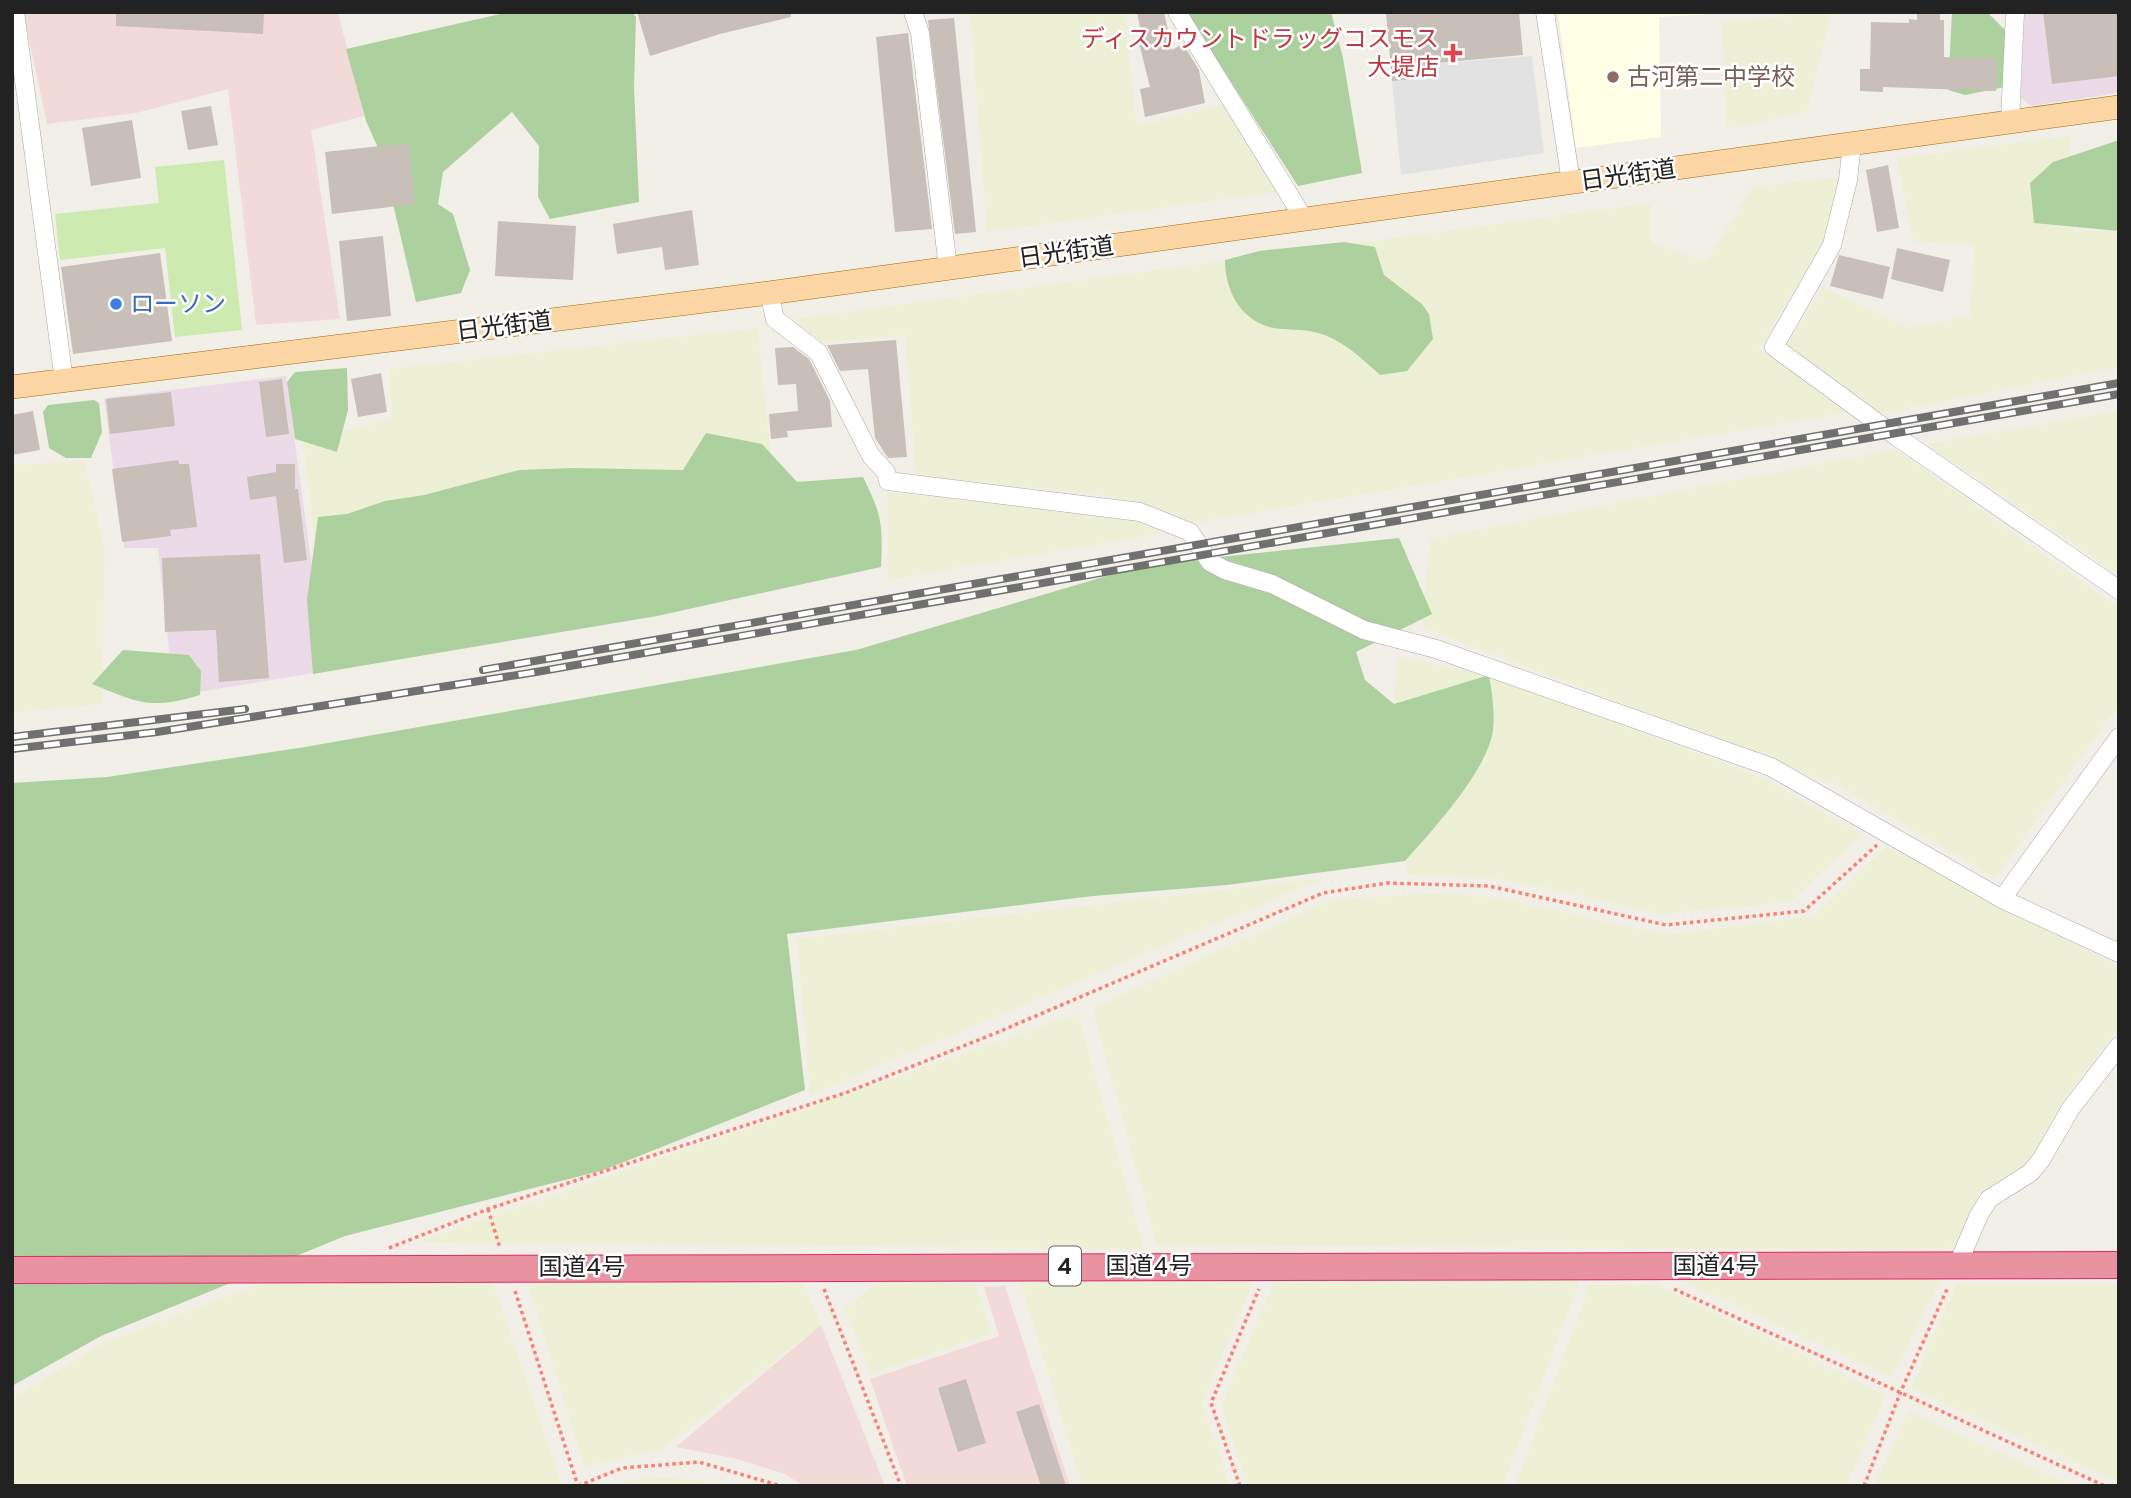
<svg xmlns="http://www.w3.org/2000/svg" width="2131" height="1498" font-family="Overpass,'Noto Sans JP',sans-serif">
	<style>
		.commercial { fill: #f2dad9 }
		.industrial { fill: #ebdbe8 }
		.education { fill: #ffffe5 }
		.farmland { fill: #eef0d5 }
		.grass { fill: #cdebb0 }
		.forest { fill: #add19e }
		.parking { fill: #e2e2e2 }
		.building { fill: #c7bfb8 }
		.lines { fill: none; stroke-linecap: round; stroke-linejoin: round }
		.minor-casing { stroke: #a9a9a9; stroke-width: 19 }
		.major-casing { stroke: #a06b00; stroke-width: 24 }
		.highway-casing { stroke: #dc2a67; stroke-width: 28 }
		.path { stroke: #fa8072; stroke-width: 3.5; stroke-dasharray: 3.5 3.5; stroke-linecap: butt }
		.minor { stroke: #fff; stroke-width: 18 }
		.major { stroke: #fcd6a4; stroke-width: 23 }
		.highway { stroke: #e892a2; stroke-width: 26 }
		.rail-casing { stroke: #707070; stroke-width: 8 }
		.rail { stroke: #fff; stroke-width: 5; stroke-dasharray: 16; stroke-linecap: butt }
		.health-dot { fill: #e0444e; stroke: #fff; stroke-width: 2.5 }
		.education-dot { fill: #8d6e63; stroke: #fff; stroke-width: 2.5 }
		.shop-dot { fill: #3f7fe0; stroke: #fff; stroke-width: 2.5 }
		.labels { text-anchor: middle; stroke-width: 5; stroke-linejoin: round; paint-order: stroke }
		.shield { fill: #fff; stroke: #646464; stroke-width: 2 }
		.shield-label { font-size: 23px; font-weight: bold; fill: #222 }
		.health-label { font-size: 24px; fill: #be3a42; stroke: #fff; text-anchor: end }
		.education-label { font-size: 24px; fill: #785e54; stroke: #fff; text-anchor: start }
		.street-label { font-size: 24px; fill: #222; stroke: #fff }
		.shop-label { font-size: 24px; fill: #366cbe; stroke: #fff; text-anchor: start }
	</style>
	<rect width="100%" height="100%" fill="#f2efe9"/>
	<path class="commercial" d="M23,12h315l26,104 -53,14 29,189 -84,6 -28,-236 -92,24 -89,11z
		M1005,1286l65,200h-163l-37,-107 129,-43 -15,-49z
		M821,1325l64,161h-81l-19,-12 -48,-15 -61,-12z"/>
	<path class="industrial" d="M2024,12h95v81l-88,13 -10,-8z
		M286,376l40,295 -152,25 -16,-148h-34l-20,-150z"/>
	<path class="education" d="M1558,12h187l-86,5 2,120 -85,11z"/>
	<path class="farmland" d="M970,12h154l13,114 88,-23 52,89 -290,40z
		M1786,12h45l-24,100 -81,17 -4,-107 63,-5z
		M2069,136l5,96 45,-5v140l-240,47 -93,-69 37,-58 87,41 60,-12 4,-71 -61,-4 -16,-83z
		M1839,177l-17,67 -63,104 91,64 -657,111 -87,-27 -190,-21 -11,-140 -87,7 -23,-23 856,-116v39l55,20 46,-75z
		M758,328l14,140 -457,75 -12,-101 89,-24 -3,-49z
		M2119,411v164l-193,-131z
		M1896,449l223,159v96l-124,174 -156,-92 -417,-159 8,-88z
		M84,461l21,88 -3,155 -90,9v-248z
		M887,492l252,27 24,14 -275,47z
		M1397,657l92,18 274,103 99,57 -72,67 -130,12 -122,-28 -48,-8 -83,-4 -13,-170z
		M1887,846l232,121v61l-57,73 -27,52 -87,97 -791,-5 -65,-237 242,-109 114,-6 48,5 172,37 145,-19z
		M1324,878l-514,217 -13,-156z
		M1078,1014l66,235 -727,-7z
		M1255,1278l-53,125 28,83h-148l-62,-205z
		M879,1279l97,6 16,49 -121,40 -26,-64z
		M1580,1280l-77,206h-255l-27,-80 53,-124z
		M1680,1280h260l-48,98z
		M527,1281l277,3 17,41 -159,124 -78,17z
		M493,1282l69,204h-550v-88l93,-56 156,-58z
		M1957,1284l162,1v197l-208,-94z
		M1590,1285h67l229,110 -40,91h-331z
		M1908,1411l165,75h-199z
		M648,1477l36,2 51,7h-126z"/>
	<path class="grass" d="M224,160l18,170 -67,7 -10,-89 -105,12 -5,-46 104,-11 -4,-36z"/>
	<path class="forest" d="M509,12h123l4,5 -2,70 5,115 -89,17 -12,-22 1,-51 -27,-34 -69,60 -5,32 15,10 17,56 -9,23 -45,9 -34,-145 -16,-36 -20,-72z
		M1186,12h145l12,46 19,115 -64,13z
		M1952,12h35l20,20 -2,55 -40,8 -17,-5z
		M2119,140v91l-85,-8 -4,-40 23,-21z
		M1344,242l31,5 9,28 38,29 7,10 4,25 -26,32 -27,4c-19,-17 -37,-35 -62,-42 -16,-5 -34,-2 -49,-6 -30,-9 -44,-38 -44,-67l34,-9z
		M347,368l1,42 -11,42 -42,-13 -8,-57 8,-10z
		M94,400l5,3 3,29 -11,26h-25l-17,-10 -6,-36 5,-7z
		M706,433l56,11 35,38 66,-5c19,38 20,48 18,90l-224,49 -344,58 -6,-74 11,-83 29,-3 38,-13 39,-6 95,-25 55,-2 109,2z
		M1399,538l33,76 -76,38 9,28 29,24 95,-29c3,18 6,37 4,55 -5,40 -61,101 -88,131l-178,24 -134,11 -306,38 18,156 -201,80 -259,66 -244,100 -89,50v-603l95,-6 198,-30 551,-97 288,-85z
		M123,650l66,5 12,16 -1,24c-50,15 -61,8 -108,-11z"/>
	<path class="parking" d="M1532,56l12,97 -143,22 -9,-94 34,-3v-14z"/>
	<path class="building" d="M116,12h148l-1,22 -147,-8z
		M637,12h154v5l-71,17 -70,22z
		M1137,12h27l8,38 11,-6 16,26 6,33 -60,14 -5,-28 10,-2 -12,-48 4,-1z
		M1386,12h133l4,43 -97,9 1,14 -35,3z
		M1917,12h23v8h4v37l53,1 -1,33 -113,-4v5l-23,-1v-22h10l1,-47 38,1v-4l8,1z
		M2043,12h76v64l-67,8z
		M954,18l22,214 -21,2 -27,-214z
		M908,33l24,196 -37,3 -19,-195z
		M211,106l7,39 -30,5 -7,-39z
		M132,120l9,58 -50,8 -9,-58z
		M408,143l7,61 -83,10 -7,-62z
		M1888,165l11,63 -22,4 -11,-62z
		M692,210l7,55 -34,5 -3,-23 -45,7 -4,-30z
		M498,221l78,5 -3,54 -78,-4z
		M383,236l8,80 -44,5 -8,-80z
		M1897,248l53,12 -7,32 -52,-13z
		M160,253l12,88 -99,13 -12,-87z
		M1839,255l51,12 -7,32 -53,-13z
		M896,340l11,117 -19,1 -13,-20 -7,-69 -28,2 -13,-26z
		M793,347l16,12 21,42 2,26 -45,4 1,6 -17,2 -2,-25 29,-3 -2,-27 -18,1 -3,-37z
		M381,373l6,39 -29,5 -7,-38z
		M282,379l7,55 -23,3 -7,-55z
		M171,392l4,34 -65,8 -4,-35z
		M33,411l7,39 -28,5v-40z
		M178,460l1,4h10l8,63 -27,3 1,6 -49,6 -10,-73z
		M276,464h19v25h3l9,71 -23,3 -8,-67 -26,4 -3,-23 29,-5z
		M260,554l9,124 -50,4 -3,-52 -51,2 -3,-74z
		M966,1379l20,64 -28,9 -20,-64z
		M1039,1404l27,82h-25l-25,-74z"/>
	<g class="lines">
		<defs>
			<path id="minor" d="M15,12l49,369
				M913,12l7,21 28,235
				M1177,12l127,207
				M1545,12l26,170
				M2010,122l5,-110
				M1852,144l-4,36 -16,65 -58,102 123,90 222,153
				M769,293l6,26 43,33 53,104 15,16 2,9 252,31 50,20 20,30 15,8 47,14 92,46 72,19 335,118 231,132 117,54
				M2002,899l117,-162
				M1957,1266l22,-51 10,-16 41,-26 11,-13 30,-52 48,-62"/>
			<path id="major" d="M12,387l757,-94 1350,-186"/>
			<path id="highway" d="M12,1270l2107,-5"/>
		</defs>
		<use href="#minor" class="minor-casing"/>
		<use href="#major" class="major-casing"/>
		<use href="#highway" class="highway-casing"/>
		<path class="path" d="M488,1209l12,39
			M389,1248l99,-39 357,-116 151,-60 327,-140 64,-10 102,3 177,39 138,-14 73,-66
			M824,1289l77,197
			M1674,1289l431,197
			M515,1291l63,195
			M578,1486l44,-18 77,-6 82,24
			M1240,1486l-29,-83 48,-114
			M1864,1486l37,-95 47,-104"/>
		<use href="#minor" class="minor"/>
		<use href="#major" class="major"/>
		<use href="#highway" class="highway"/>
		<defs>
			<path id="rail" d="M483,670l1636,-287
				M12,737l233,-28
				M12,749l145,-17 379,-60 1583,-278"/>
		</defs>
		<use href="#rail" class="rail-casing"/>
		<use href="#rail" class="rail"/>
	</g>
	<path class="health-dot" d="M1449.5 42.5h7v7h7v7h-7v7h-7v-7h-7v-7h7z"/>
	<circle class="education-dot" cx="1613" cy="77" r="7"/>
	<circle class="shop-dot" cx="116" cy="304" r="7"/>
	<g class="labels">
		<rect class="shield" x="1049" y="1246.5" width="32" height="39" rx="5"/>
		<g class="shield-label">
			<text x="1065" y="1274">4</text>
		</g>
		<g class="health-label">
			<text x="1439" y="47">ディスカウントドラッグコスモス<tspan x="1439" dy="28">大堤店</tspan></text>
		</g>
		<g class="education-label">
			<text x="1627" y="85">古河第二中学校</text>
		</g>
		<g class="street-label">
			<text transform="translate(1628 175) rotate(-8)" y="8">日光街道</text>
			<text transform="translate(1066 252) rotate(-8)" y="8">日光街道</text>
			<text transform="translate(504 326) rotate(-7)" y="8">日光街道</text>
			<text x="1149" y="1274">国道4号</text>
			<text x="1716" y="1274">国道4号</text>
			<text x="582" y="1275">国道4号</text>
		</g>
		<g class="shop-label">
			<text x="130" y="312">ローソン</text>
		</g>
	</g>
	<rect width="2131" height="1498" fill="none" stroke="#222222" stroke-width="28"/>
</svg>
